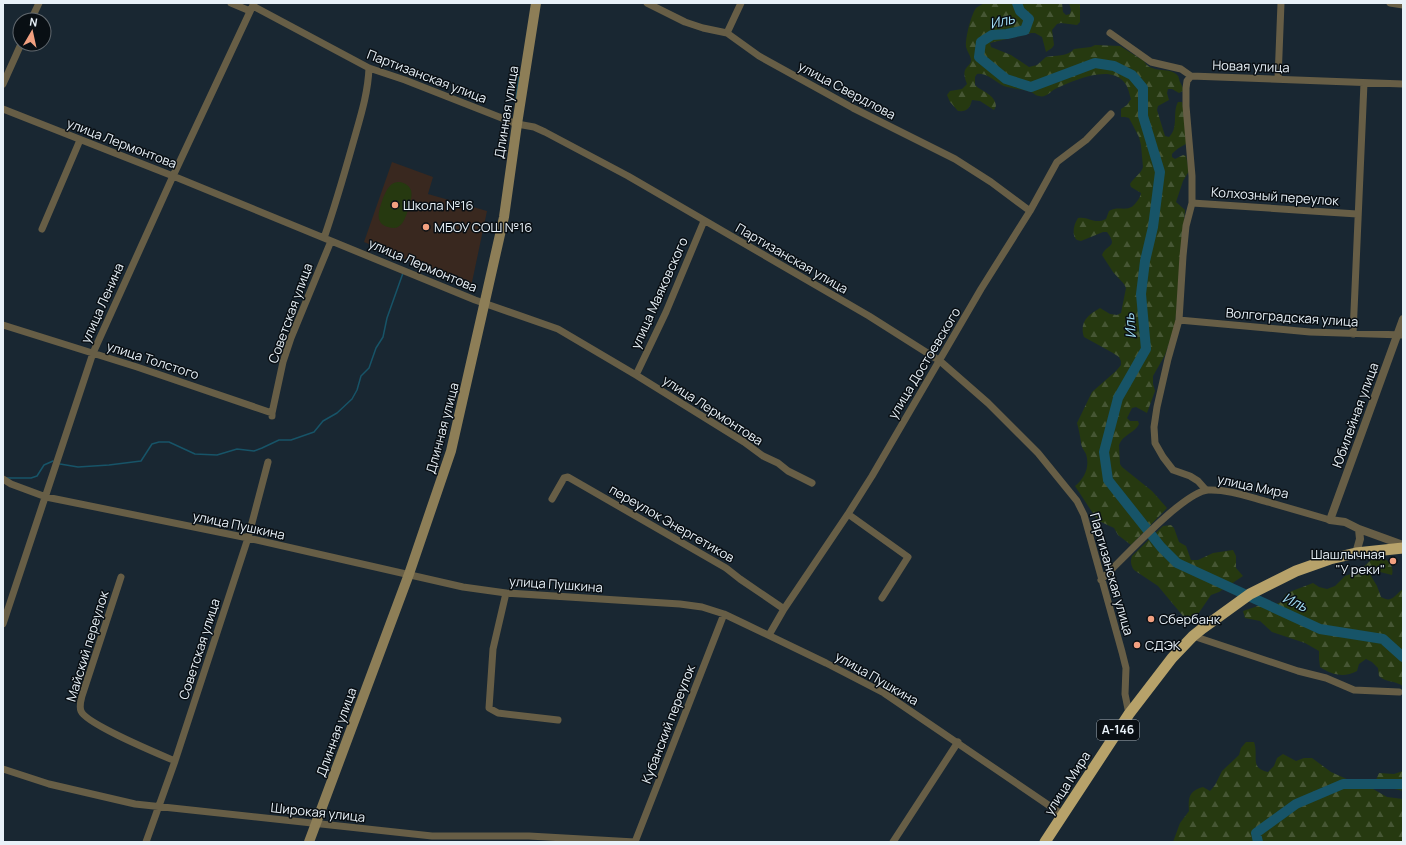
<svg xmlns="http://www.w3.org/2000/svg" width="1406" height="845" font-family="Manrope,sans-serif">
	<style>
		.education { fill: #39281f }
		.forest { fill: url(#forest-firs) }
		.pitch { fill: #263910 }
		.lines { fill: none; stroke-linecap: round; stroke-linejoin: round }
		.stream { stroke: #175468; stroke-width: 1.5 }
		.river { stroke: #175468; stroke-width: 10 }
		.minor { stroke: #675e46; stroke-width: 7 }
		.tertiary { stroke: #675e46; stroke-width: 8 }
		.secondary { stroke: #8d7e57; stroke-width: 10 }
		.trunk { stroke: #b7a26a; stroke-width: 11 }
		.poi-dot { fill: #f2a080; stroke: #090f14; stroke-width: 1.5 }
		.labels { text-anchor: middle; stroke-width: 3; stroke-linejoin: round; paint-order: stroke }
		.shield { fill: #090f14; stroke: #a5adb4; stroke-width: 1 }
		.shield-label { font-size: 12px; font-weight: bold; fill: #e8f1f8 }
		.street-label { font-size: 13px; fill: #e8f1f8; stroke: #090f14 }
		.poi-label { font-size: 13px; fill: #e8f1f8; stroke: #090f14; text-anchor: start }
		.water-label { font-size: 14px; font-style: italic; fill: #a4e0f8; stroke: #090f14 }
	</style>
	<defs>
		<pattern id="forest-firs" width="22" height="20" patternUnits="userSpaceOnUse"><rect width="22" height="20" fill="#263910"/><path d="M5 1l3.5 6h-7zM16 11l3.5 6h-7z" fill="#465634"/></pattern>
	</defs>
	<rect width="100%" height="100%" fill="#192732"/>
	<path class="education" d="M392,162l41,15 -5,17 59,17 -16,76 -107,-45z"/>
	<path class="forest" d="M984,3h78l1,9 3,3 4,-1 1,-4 -2,-7h11v19l-3,3 -16,-2 -4,1 -5,6 2,15 -2,3 -6,4 -4,-15 -7,-4h-4l-41,10 1,4 20,8 18,12 8,-2 9,-8c9,-2 22,0 28,-8l17,-2 4,-2 25,1 24,15c7,13 24,6 32,13 3,2 3,5 4,8 2,4 3,5 3,9l-4,2 -7,-4h-4l-1,4 2,7 -11,6 -1,4 8,26 4,1c10,-9 3,-24 9,-35h4l7,40c-6,4 -12,6 -17,12v3l3,2 8,-4 3,1 3,15 -6,10 -7,21 9,8 -10,116 -10,29 -12,21v8l2,7 -8,22 -11,-6 -4,1 -5,10 3,3h8l1,3c-4,9 -16,10 -20,21l1,19 2,3 30,24 15,17 -36,37 -13,-10 -4,-7 -15,-7 -3,-3 -21,-32c10,-8 15,-20 11,-32 -2,-4 -5,-7 -5,-12 -1,-6 -2,-12 -4,-19l15,-31 24,-21 5,-6v-4l-2,-4 -6,-4 -29,-16c-5,-15 4,-22 16,-29l10,6 7,1 4,-2 5,-25 -2,-4 -11,-12 -11,-17c4,-11 17,-7 5,-23h-4l-22,9 -4,-1c-6,-5 -3,-16 1,-22 11,-2 15,7 28,1l3,-8c10,-6 18,2 26,-7 3,-4 5,-6 6,-11l-10,-6 -1,-3c4,-7 11,-10 13,-17l-2,-22 -2,-8 -10,-19 -4,-1h-4v-8l6,-4 4,-6c-2,-6 -3,-13 -7,-17 -15,-18 -51,-1 -69,7 -5,3 -9,9 -16,7 -3,0 -5,-3 -8,-4 -8,-3 -18,-3 -27,-6 -9,-4 -17,-14 -27,-12l-2,3v8c7,7 20,9 21,21l-2,4 -14,-9 -8,-1c-2,8 -5,12 -14,11l-8,-9 -3,-7 3,-4 12,-2 5,-5c-8,-19 5,-16 4,-25 -1,-4 -4,-8 -5,-12 -1,-8 5,-32 10,-39 2,-2 6,-3 8,-5z
		M1171,525l3,3 5,14 7,4 5,14h7l15,-7 20,-3 3,6v12l7,8 -24,16 -8,3 -17,25 -4,1 -7,-5 -25,-30 -24,-16c-3,-4 -4,-9 -2,-14l31,-30z
		M1382,558c8,2 12,10 10,17l-12,-3h-8l-1,4 6,10 4,11c12,7 14,-3 22,-8v97c-9,-6 -16,-3 -24,-10l-1,-8 -6,-6 -6,-3 -7,5 -2,7c-13,7 -25,4 -37,-4l-1,-8v-8l-14,-8 -33,-11 -12,-11 -15,-3 -2,-7 15,-5 16,-1 7,-3 5,-8 6,-3 21,-8 6,4 8,2 8,-3 10,-10 14,-5 12,-11z
		M1246,742h8c5,14 -5,26 14,30l6,-6 3,-8 6,-4 13,7 8,-3h8l19,14 38,17h4l14,8 16,2v43h-230l7,-19 9,-12c-1,-14 0,-20 14,-24l7,4 5,-6 7,-14 17,-16 2,-7z
		M1403,771v20l-21,-5 -6,-6 3,-7 15,1z"/>
	<path class="pitch" d="M400,182c16,4 12,15 8,28 -3,9 -7,22 -20,17 -15,-4 -8,-19 -5,-29 2,-4 3,-8 6,-11 3,-4 6,-5 11,-5z"/>
	<g class="lines">
		<path class="stream" d="M516,99l3,-22
			M60,464l18,3 31,-2 32,-4 11,-17 7,-2h10l26,12 22,1 20,-6 17,2 8,-3 17,-8h12l23,-8 9,-11 14,-8 15,-14 5,-9 4,-14 8,-8 7,-20 7,-11 4,-19 16,-45
			M7,478h24l6,-2 7,-11 9,-4"/>
		<path class="river" d="M1017,3l3,8 9,8 -4,11 -18,4 -15,1 -11,7 -2,15 27,22 25,8 64,-24 19,3 18,9 11,13v28l17,56 -7,55 -8,34 -4,33 5,55 -28,49 -14,54 4,28 53,67 16,16 143,66 63,10 20,18
			M1258,842l-2,-9 40,-29 47,-20h60"/>
		<path class="minor" d="M231,3l19,8
			M647,3l38,19 18,6 24,5 32,23 94,52 102,51 36,23 39,29
			M1390,3l13,2
			M253,6l116,62 36,12 112,44 17,3 11,5 83,44 241,140 71,45 48,42 50,50 39,48 7,14 38,137 4,16 -1,26 4,20
			M31,20l8,-17
			M727,33l14,-30
			M1110,33l41,29 30,7 10,7 212,8
			M1191,76l-4,5 -1,7v18l6,70v27l-6,23 -3,30 -4,64 -11,39 -11,48 -3,20 1,16 8,14 10,13 17,6 8,5 8,9
			M1278,79l3,-76
			M3,84l18,-40
			M3,109l170,67 302,124 83,29 78,46 108,67 19,14 15,7 10,8 24,12
			M1192,203l165,11
			M42,229l38,-89
			M324,238c11,-32 20,-63 29,-95 7,-25 15,-49 16,-75
			M1179,320l131,12 93,3
			M3,325l134,42 135,46
			M1353,334l11,-251
			M636,375l30,-63 38,-91
			M272,416v-3l11,-51 8,-24 40,-97
			M3,479l8,5 35,13 202,41 215,49 43,6 174,11 22,3 22,7 21,10 81,39 58,30 179,122
			M552,499l12,-21 4,-1 158,91 14,11 44,30
			M848,514l60,43 -26,41
			M121,577l-39,119c-1,4 -3,10 -1,15 5,13 78,43 94,50
			M1101,580c20,-19 82,-88 107,-90 20,-1 41,7 60,12 20,6 41,12 62,18
			M506,593l-13,56 -4,59 9,5 60,7
			M3,624l90,-271 80,-177 81,-173
			M769,635l15,-26 64,-95 24,-38 109,-187 49,-78 27,-49 29,-22 25,-26
			M1193,636l105,35 28,7 28,12 45,2
			M3,769l46,15 86,20 297,32h97l106,6
			M146,842l29,-81 73,-223 20,-76
			M635,842l89,-228
			M893,842l65,-100"/>
		<path class="tertiary" d="M1359,529l44,16
			M1356,553l4,-14 -1,-10 -14,-7 -15,-2 73,-201"/>
		<path class="secondary" d="M309,842l100,-268 42,-123 53,-234 13,-93 19,-121"/>
		<path class="trunk" d="M1045,842l84,-128 43,-56 21,-22 10,-8 47,-34 46,-23 34,-12 26,-6 47,-5"/>
	</g>
	<g class="poi-dot">
		<circle cx="395" cy="205" r="4"/>
		<circle cx="426" cy="227" r="4"/>
		<circle cx="1393" cy="561" r="4"/>
		<circle cx="1151" cy="619" r="4"/>
		<circle cx="1137" cy="645" r="4"/>
	</g>
	<g class="labels">
		<rect class="shield" x="1097" y="720" width="42" height="20" rx="3"/>
		<g class="shield-label">
			<text x="1118" y="734">А-146</text>
		</g>
		<g class="street-label">
			<text transform="translate(1251 66) rotate(2)" y="5">Новая улица</text>
			<text transform="translate(427 76) rotate(21)" y="5">Партизанская улица</text>
			<text transform="translate(847 90) rotate(28)" y="5">улица Свердлова</text>
			<text transform="translate(506 112) rotate(-81)" y="5">Длинная улица</text>
			<text transform="translate(122 143) rotate(21)" y="5">улица Лермонтова</text>
			<text transform="translate(1275 196) rotate(4)" y="5">Колхозный переулок</text>
			<text transform="translate(792 258) rotate(30)" y="5">Партизанская улица</text>
			<text transform="translate(423 265) rotate(23)" y="5">улица Лермонтова</text>
			<text transform="translate(659 293) rotate(-66)" y="5">улица Маяковского</text>
			<text transform="translate(102 303) rotate(-66)" y="5">улица Ленина</text>
			<text transform="translate(290 313) rotate(-70)" y="5">Советская улица</text>
			<text transform="translate(1292 317) rotate(4)" y="5">Волгоградская улица</text>
			<text transform="translate(153 360) rotate(18)" y="5">улица Толстого</text>
			<text transform="translate(924 363) rotate(-59)" y="5">улица Достоевского</text>
			<text transform="translate(713 410) rotate(33)" y="5">улица Лермонтова</text>
			<text transform="translate(1355 415) rotate(-70)" y="5">Юбилейная улица</text>
			<text transform="translate(442 428) rotate(-75)" y="5">Длинная улица</text>
			<text transform="translate(1253 486) rotate(12)" y="5">улица Мира</text>
			<text transform="translate(672 523) rotate(30)" y="5">переулок Энергетиков</text>
			<text transform="translate(239 525) rotate(12)" y="5">улица Пушкина</text>
			<text transform="translate(1112 574) rotate(74)" y="5">Партизанская улица</text>
			<text transform="translate(556 584) rotate(4)" y="5">улица Пушкина</text>
			<text transform="translate(87 646) rotate(-73)" y="5">Майский переулок</text>
			<text transform="translate(199 649) rotate(-72)" y="5">Советская улица</text>
			<text transform="translate(877 678) rotate(30)" y="5">улица Пушкина</text>
			<text transform="translate(668 724) rotate(-69)" y="5">Кубанский переулок</text>
			<text transform="translate(336 732) rotate(-70)" y="5">Длинная улица</text>
			<text transform="translate(1067 783) rotate(-57)" y="5">улица Мира</text>
			<text transform="translate(318 812) rotate(6)" y="5">Широкая улица</text>
		</g>
		<g class="poi-label">
			<text x="403" y="210">Школа №16</text>
			<text x="434" y="232">МБОУ СОШ №16</text>
			<text x="1385" y="559" text-anchor="end">Шашлычная<tspan x="1385" dy="15">"У реки"</tspan></text>
			<text x="1159" y="624">Сбербанк</text>
			<text x="1145" y="650">СДЭК</text>
		</g>
		<g class="water-label">
			<text transform="translate(1002 21) rotate(-13)" y="5">Иль</text>
			<text transform="translate(1130 326) rotate(-95)" y="5">Иль</text>
			<text transform="translate(1295 602) rotate(25)" y="5">Иль</text>
		</g>
	</g>
	<rect width="1406" height="845" fill="none" stroke="#e8f1f8" stroke-width="8"/>
	<g transform="translate(32 32) rotate(9)"><circle r="19" fill="#090f14" stroke="#62696f"/>
	<path d="M0-3L7 15L0 10L-7 15Z" fill="#f2a080"/>
	<text y="-6" font-size="11" font-weight="bold" text-anchor="middle" fill="#e8f1f8">N</text>
	</g>
</svg>
